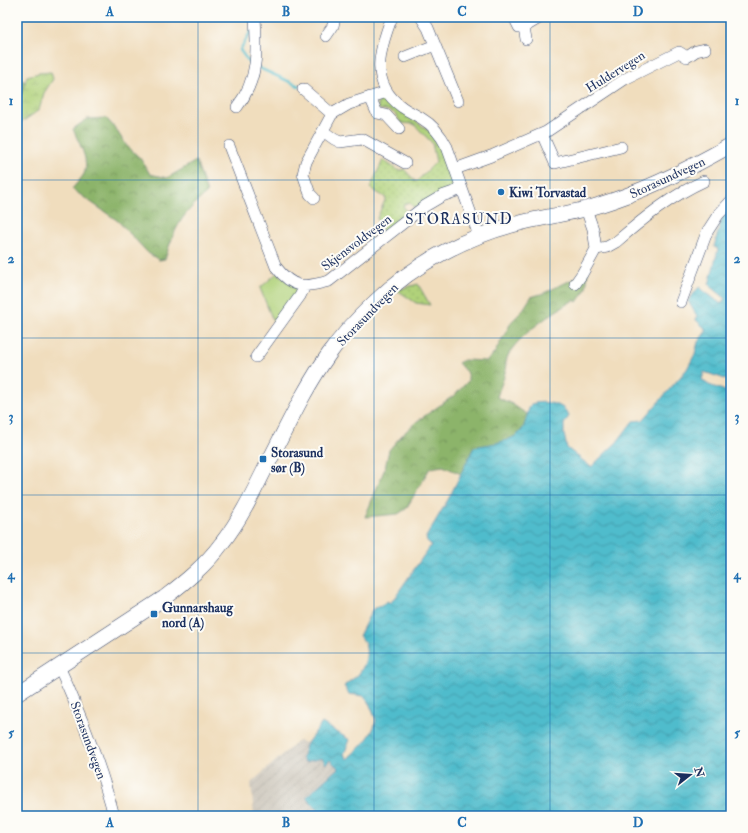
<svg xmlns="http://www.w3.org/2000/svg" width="748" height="833" font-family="'IM FELL Double Pica',serif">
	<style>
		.industrial { fill: url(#industrial-furrows) }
		.grass { fill: url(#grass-dots); stroke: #66806c }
		.forest { fill: url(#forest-crowns); stroke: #547264 }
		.wetland { fill: url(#wetland-marsh); stroke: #66806c }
		.green { fill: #b0d27a; stroke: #66806c }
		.water { fill: url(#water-waves); stroke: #367695 }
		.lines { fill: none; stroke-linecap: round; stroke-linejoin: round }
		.stream { stroke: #50bccc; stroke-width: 2.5 }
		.minor-casing { stroke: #3b496c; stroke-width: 12 }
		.major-casing { stroke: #3b496c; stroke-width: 16 }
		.minor { stroke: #fff; stroke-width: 11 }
		.major { stroke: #fff; stroke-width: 15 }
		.grid { fill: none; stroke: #1f6fb2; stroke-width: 1; stroke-opacity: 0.55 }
		.poi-dot { fill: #1f6fb2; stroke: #fdfcf7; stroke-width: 1.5 }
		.labels { text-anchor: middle; stroke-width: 4; stroke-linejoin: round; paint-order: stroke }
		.street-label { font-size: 13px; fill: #1b2f5e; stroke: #fdfcf7 }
		.poi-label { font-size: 13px; font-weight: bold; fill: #1b2f5e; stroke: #fdfcf7; text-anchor: start }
		.quarter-label { font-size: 15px; letter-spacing: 1px; fill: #1b2f5e; stroke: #fdfcf7 }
		.neatline { fill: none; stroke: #1f6fb2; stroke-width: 1.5 }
		.grid-label { font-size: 13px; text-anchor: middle; font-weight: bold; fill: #1f6fb2 }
	</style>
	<defs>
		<pattern id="industrial-furrows" width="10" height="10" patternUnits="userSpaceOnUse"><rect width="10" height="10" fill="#c9c3b8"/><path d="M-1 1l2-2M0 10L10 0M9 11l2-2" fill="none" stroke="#aca8a1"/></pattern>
		<pattern id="grass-dots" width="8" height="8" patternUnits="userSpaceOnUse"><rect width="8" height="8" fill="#b0d27a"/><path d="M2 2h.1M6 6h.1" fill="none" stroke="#97b56c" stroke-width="1.8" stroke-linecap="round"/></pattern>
		<pattern id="forest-crowns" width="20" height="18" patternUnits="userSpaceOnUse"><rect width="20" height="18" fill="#8cb46a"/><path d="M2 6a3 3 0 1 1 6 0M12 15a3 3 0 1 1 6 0" fill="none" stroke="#72935a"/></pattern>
		<pattern id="wetland-marsh" width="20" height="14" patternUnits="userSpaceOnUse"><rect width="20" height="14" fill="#b0d27a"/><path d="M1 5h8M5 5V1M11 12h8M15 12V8" fill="none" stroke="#97b56c"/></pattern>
		<pattern id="water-waves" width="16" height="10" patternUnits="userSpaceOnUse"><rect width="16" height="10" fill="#50bccc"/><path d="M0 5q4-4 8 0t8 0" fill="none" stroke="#4299a9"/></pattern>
	</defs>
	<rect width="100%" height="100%" fill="#fdfcf7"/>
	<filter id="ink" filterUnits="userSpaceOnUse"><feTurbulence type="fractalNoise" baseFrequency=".025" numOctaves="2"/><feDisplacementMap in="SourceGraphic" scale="8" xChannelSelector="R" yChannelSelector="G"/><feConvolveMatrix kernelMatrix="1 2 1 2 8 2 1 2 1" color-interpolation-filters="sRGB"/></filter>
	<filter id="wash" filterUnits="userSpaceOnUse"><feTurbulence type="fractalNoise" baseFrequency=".012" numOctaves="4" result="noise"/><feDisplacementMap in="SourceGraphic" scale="16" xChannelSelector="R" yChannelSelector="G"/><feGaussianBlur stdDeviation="0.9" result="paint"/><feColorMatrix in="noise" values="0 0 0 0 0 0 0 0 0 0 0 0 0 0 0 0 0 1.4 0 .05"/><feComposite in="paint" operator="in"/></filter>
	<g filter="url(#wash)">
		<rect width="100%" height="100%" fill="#f0ddbd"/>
		<path class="industrial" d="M298,741l9,2 -5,15 5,2 15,-2 4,6 4,-4 8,8 -32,29 18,19h-70l-3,-33z"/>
		<path class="grass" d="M386,99l51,38 17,42v9l-39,20 -7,-6 -5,4 6,8 -25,22 -7,-18 9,-20 -16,-10 13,-28 16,11 5,-2 12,13 20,-20 -4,-19 -18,-19 -13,-1c-7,-13 -9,-12 -23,-14v-8z
			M418,284l12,21 -14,-2 -19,-13z"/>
		<path class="forest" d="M17,77l8,5 -3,11 -5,6z
			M106,118l9,10 11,17 14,13 10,16 17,4 29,-17 11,32c-26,22 -32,34 -42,66l-6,1 -11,-7 -30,-32 -46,-32c4,-5 9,-10 12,-15 6,-15 -6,-32 -11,-45l14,-10z
			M588,272l-2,17 -9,13 -3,-2c-19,11 -59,37 -67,58 -2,6 -1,13 -3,19 -2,6 -5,13 -7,20l15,7 16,11c-5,28 -32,28 -54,32l-13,27 -18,-8 -13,2 -24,41 -8,5 -33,3 20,-49 4,-18 12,-14 15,-14 40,-28 12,-13v-7l-10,-11 6,-3 23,1 8,-9 17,-31 10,-10 9,-14 13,-4z"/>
		<path class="wetland" d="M51,72l2,7 -9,14 -5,17 -14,10 -8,3v-24l5,-6 5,-17 12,-3z"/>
		<path class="green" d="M277,273l19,15 2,4 -23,34 -15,-38z"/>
		<path class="water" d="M731,209v172l-27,-9 -2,8 7,5 22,8v423h-407l-18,-19 32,-29 -8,-8 -4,4 -4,-6 -17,4 -3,-4 5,-15 15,-20 28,17 -6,14 3,5c12,-11 26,-22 29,-39l-6,-15 -6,-9 -15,-2 -5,-8c4,-4 9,-7 13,-10 10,-11 14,-30 2,-40l13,-26 16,-9 2,3 41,-59 -4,-4 -1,-4 23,-39 25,-51c14,-3 42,-5 49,-19 4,-8 4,-17 8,-24 9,-3 24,-2 32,4 3,2 4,5 6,8l-5,8v10l3,14 24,19 26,-25 16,-21 10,-1 44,-51 8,-15 3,-12 9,-12 -11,-10 1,-4 -9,-15 11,-14 22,17 4,-6 -16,-13 9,-36 -4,-2 8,-30z"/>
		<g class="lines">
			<path class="stream" d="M250,64l-10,-14 11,-19
				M257,67l42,19"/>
		</g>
	</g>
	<g filter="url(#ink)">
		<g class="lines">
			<defs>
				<path id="minor" d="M392,17c-12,31 -24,66 10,90 6,4 12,7 19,11 12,7 20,17 26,29l32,89
					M421,17l7,11 30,73
					M514,17l5,10h5l17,-10
					M524,27l2,12
					M326,36l7,-10 2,-9
					M405,57l30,-12
					M303,89l29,25
					M370,97l7,16 9,2 13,14
					M237,107c22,-28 20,-57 18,-90
					M323,131l11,8 6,3 22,-3 43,24
					M542,134l13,29 66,-16
					M229,146l47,121c17,22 28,21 53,14l96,-75 17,-10 20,-7
					M455,169l36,-13 55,-24 79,-53 54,-27 8,5 9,-6 9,-2
					M314,198l-4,-4 -7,-20 3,-12 26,-48 17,-10 38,-12
					M596,249l11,-2 9,-5c28,-24 55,-46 88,-61
					M575,284l7,-10 14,-25 -3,-20 -7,-20
					M681,302l26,-70 11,-17 13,-14
					M256,357l44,-61 5,-10
					M59,667c9,18 16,37 24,56 12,31 23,61 31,93"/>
				<path id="major" d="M17,694l147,-96c21,-16 42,-33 58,-55 18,-23 31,-50 44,-76 20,-38 38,-78 63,-113 13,-19 29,-36 46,-52 41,-40 94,-67 149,-80 25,-6 51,-9 75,-17 47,-14 90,-36 132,-60"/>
			</defs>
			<use href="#minor" class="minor-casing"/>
			<use href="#major" class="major-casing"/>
			<use href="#minor" class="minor"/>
			<use href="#major" class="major"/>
		</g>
	</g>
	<path class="grid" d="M198,17v799M374,17v799M550,17v799M17,180h714M17,338h714M17,495h714M17,653h714"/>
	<g class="poi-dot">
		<circle cx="501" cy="192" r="4"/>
		<rect x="259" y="455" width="8" height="8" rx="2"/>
		<rect x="150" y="610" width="8" height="8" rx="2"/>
	</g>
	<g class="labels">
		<g class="street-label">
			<text transform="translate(615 71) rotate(-32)" y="5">Huldervegen</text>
			<text transform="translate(667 177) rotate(-25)" y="5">Storasundvegen</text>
			<text transform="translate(356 242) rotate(-37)" y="5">Skjensvoldvegen</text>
			<text transform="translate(367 314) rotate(-46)" y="5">Storasundvegen</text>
			<text transform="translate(89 740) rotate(70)" y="5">Storasundvegen</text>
		</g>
		<g class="poi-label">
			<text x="509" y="197">Kiwi Torvastad</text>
			<text x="271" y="457">Storasund<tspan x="271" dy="15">sør (B)</tspan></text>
			<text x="162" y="612">Gunnarshaug<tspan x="162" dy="15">nord (A)</tspan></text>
		</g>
		<g class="quarter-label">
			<text x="459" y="224">STORASUND</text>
		</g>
	</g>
	<rect width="748" height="833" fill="none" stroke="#fdfcf7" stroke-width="44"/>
	<g transform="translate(690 775) rotate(73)" stroke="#fdfcf7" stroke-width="3" paint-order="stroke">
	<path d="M0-3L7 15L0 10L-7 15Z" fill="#1b2f5e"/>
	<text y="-6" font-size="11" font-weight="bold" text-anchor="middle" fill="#1b2f5e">N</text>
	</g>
	<rect x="22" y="22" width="704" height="789" class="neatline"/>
	<g class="grid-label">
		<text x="110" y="16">A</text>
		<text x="286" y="16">B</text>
		<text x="462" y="16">C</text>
		<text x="638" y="16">D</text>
		<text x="11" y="105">1</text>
		<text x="737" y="105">1</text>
		<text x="11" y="263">2</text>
		<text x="737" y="263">2</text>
		<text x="11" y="421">3</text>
		<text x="737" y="421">3</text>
		<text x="11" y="579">4</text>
		<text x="737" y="579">4</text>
		<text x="11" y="737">5</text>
		<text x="737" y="737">5</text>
		<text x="110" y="827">A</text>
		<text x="286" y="827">B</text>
		<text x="462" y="827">C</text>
		<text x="638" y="827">D</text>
	</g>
</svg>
